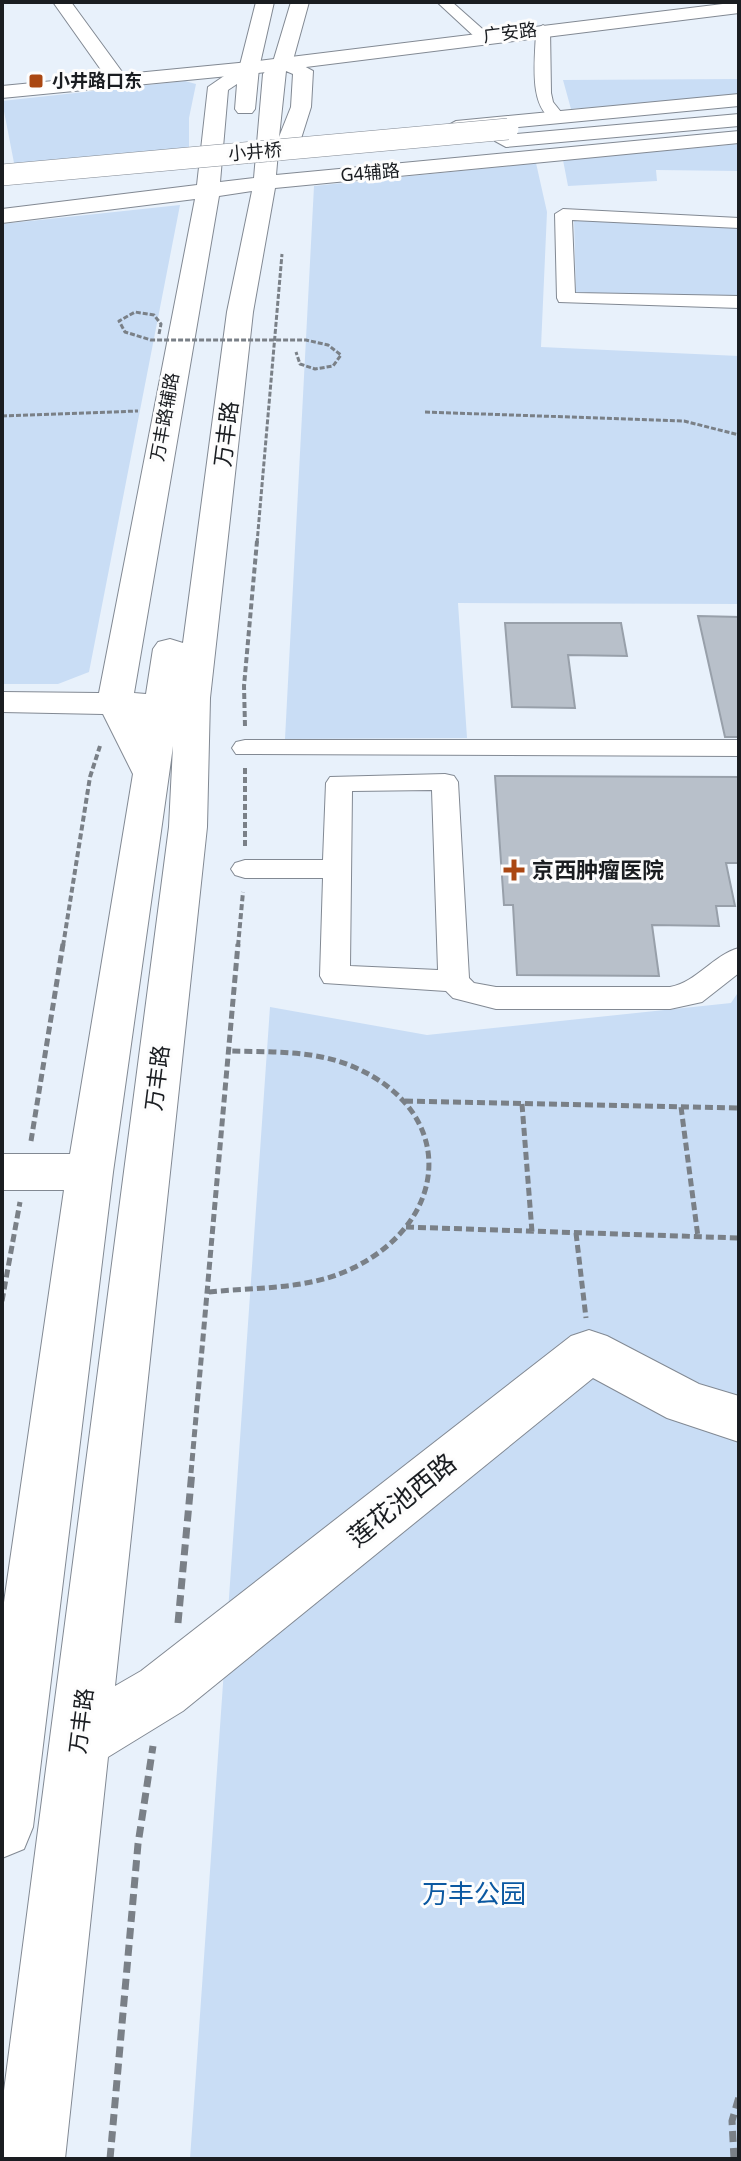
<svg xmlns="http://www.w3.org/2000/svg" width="741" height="2161" font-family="'Noto Sans','Noto Sans SC',sans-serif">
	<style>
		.green { fill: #c9ddf5 }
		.building { fill: #b8c0ca; stroke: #98a0aa; stroke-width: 2 }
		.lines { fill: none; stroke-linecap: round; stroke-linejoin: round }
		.street-casing { stroke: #828993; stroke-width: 2 }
		.secondary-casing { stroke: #828993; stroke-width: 2 }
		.highway-casing { stroke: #828993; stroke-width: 2 }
		.path-far3 { stroke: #7a8087; stroke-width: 3; stroke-dasharray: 5 2; stroke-linecap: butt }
		.path-far2 { stroke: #7a8087; stroke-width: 4; stroke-dasharray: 6 3; stroke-linecap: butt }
		.path-far1 { stroke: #7a8087; stroke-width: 5; stroke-dasharray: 8 4; stroke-linecap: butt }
		.path { stroke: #7a8087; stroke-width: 7; stroke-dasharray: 11 6; stroke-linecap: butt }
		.street { fill: #fff; fill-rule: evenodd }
		.secondary { fill: #fff; fill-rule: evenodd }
		.highway { fill: #fff; fill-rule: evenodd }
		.highway-bridge-casing { stroke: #828993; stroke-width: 22; stroke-linecap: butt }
		.path-bridge { stroke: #7a8087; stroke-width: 3; stroke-dasharray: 5 2; stroke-linecap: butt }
		.highway-bridge { stroke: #fff; stroke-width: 21 }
		.poi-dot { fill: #aa4712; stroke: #fdfdfd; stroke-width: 3 }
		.labels { text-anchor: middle; stroke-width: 6; stroke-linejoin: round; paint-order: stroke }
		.far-street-label { font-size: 18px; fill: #1a1d21; stroke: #fdfdfd }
		.far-poi-label { font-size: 18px; font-weight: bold; fill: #1a1d21; stroke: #fdfdfd; text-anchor: start }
		.street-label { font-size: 22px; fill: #1a1d21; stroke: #fdfdfd }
		.poi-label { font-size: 22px; font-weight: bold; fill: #1a1d21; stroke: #fdfdfd; text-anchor: start }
		.near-street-label { font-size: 26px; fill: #1a1d21; stroke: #fdfdfd }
		.near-park-label { font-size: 26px; fill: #0b58a1; stroke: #fdfdfd }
	</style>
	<rect width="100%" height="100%" fill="#e8f1fb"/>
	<path class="green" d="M739,79v16l-168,14 -8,-29z
		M185,81l11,3 -7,34v35l-174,15 -13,-67z
		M739,144v27l-83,-1 1,11 -89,5 -5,-26z
		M536,163l11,49 -6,135 198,9v248l-281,-1 9,135 -182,1 29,-553z
		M180,205l-91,467 -31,12h-56v-460z
		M574,218l165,8v73l-163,-5z
		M739,991v1168h-549l80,-1152 157,28 304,-32z"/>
	<path class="building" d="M698,616l41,1v120h-14z
		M505,623h116l6,33 -59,-1 7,53 -63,-1z
		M495,776l244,1v86h-13l9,43h-19l3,20 -67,-1 7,51 -142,-1 -4,-70h-9z"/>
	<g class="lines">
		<defs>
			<path id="street" d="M437,2h15l35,31v6h-10z
				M543,25l7,4 1,64 2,9 12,15 -8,5c-31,-12 -21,-67 -21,-93z
				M563,209l176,9v10l-167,-8 3,73 164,3v12l-180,-6 -2,-4 -2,-84z
				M245,740h494v16l-503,-2 -4,-6 4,-6z
				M445,774l9,2 4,6 11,196 5,5 22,4h174c27,-5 43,-32 69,-39v25l-37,29 -32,7h-174l-43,-11 -7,-7 -122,-8 -4,-7 3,-98h-78l-10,-3 -4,-6 4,-6 10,-3h78l3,-77 4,-6zM432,790l6,180 -88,-4 2,-175z"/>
			<path id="secondary" d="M53,2h18l57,78 -3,4h-14z
				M256,2h18l-15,66 -4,41 -3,4h-14l-3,-4 2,-25 -9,6 -8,92 34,-4 9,-104 10,-12 18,-60h18l-16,58 20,11 -2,36 -12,38 -21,7 -2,23 463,-44v12l-464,45 -22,124 -43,386 -3,129 -92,859 26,-15 430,-335 18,-6 18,6 92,48 40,12v46l-72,-24 -74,-40 -410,333 -75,46 -43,402h-63v-53l167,-1279 4,-81 -60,426 -80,655 -9,22 -22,9v-242l62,-426h-62v-36h68l63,-380 -30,-60 -101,-2v-20l97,1 96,-494 -193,24v-14l195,-24 11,-98 32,-22zM286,71l7,3 -2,33 -12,30zM252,191l-25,121 -44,331 -13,-4 -12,3 -5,7 -7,45 -12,-1 85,-497z
				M739,94v12l-283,27 -11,-6 11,-6z"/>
			<path id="highway" d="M739,2v11l-490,61 -247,24v-12l247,-24z
				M739,114v12l-233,21 -11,-6 11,-6z"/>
		</defs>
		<use href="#street" class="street-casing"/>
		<use href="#secondary" class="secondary-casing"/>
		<use href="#highway" class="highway-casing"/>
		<path class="path-far3" d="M425,412l259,9 55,14
			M2,416l136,-5
			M257,543l25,-289"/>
		<path class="path-far2" d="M245,726l-1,-40 13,-145
			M245,768v78
			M63,946l27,-169 10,-31
			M238,946l5,-54"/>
		<path class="path-far1" d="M405,1101l334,7
			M522,1104l10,128
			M681,1107l17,130
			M31,1141l32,-197
			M406,1227l333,11
			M576,1233l10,85
			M209,1292c48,-5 100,-2 144,-24 97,-47 105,-156 1,-201 -39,-17 -84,-15 -126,-16
			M2,1301l18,-99
			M191,1473l47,-529"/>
		<path class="path" d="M178,1623l14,-152
			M110,2159l28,-315 15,-98
			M734,2159l-2,-38 7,-24"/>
		<use href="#street" class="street"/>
		<use href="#secondary" class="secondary"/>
		<use href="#highway" class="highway"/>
		<defs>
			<path id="highway-bridge" d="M2,175l506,-46"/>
		</defs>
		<use href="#highway-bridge" class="highway-bridge-casing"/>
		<path class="path-bridge" d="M159,334l2,-10 -7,-9 -19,-3 -16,9 6,11 26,8h155l22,5 13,10 -8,11 -18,3 -15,-5 -4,-12"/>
		<use href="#highway-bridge" class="highway-bridge"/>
	</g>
	<g class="poi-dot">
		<rect x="28" y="73" width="16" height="16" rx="4"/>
		<path d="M510 858h8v8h8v8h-8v8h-8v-8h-8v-8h8z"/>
	</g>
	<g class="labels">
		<g class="far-street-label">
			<text transform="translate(510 33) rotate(-7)" y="6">广安路</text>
			<text transform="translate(255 152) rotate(-5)" y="6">小井桥</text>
			<text transform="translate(370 173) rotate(-5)" y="6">G4辅路</text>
			<text transform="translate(165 417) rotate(-80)" y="6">万丰路辅路</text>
		</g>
		<g class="far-poi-label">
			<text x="52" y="87">小井路口东</text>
		</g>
		<g class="street-label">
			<text transform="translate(226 434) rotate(-83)" y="8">万丰路</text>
			<text transform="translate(157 1078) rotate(-83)" y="8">万丰路</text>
			<text transform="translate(81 1721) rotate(-83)" y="8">万丰路</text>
		</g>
		<g class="poi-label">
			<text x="532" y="878">京西肿瘤医院</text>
		</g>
		<g class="near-street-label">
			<text transform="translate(402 1500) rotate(-39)" y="9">莲花池西路</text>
		</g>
		<g class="near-park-label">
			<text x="474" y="1903">万丰公园</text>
		</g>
	</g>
	<rect width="741" height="2161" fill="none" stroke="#1a1d21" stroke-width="8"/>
</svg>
